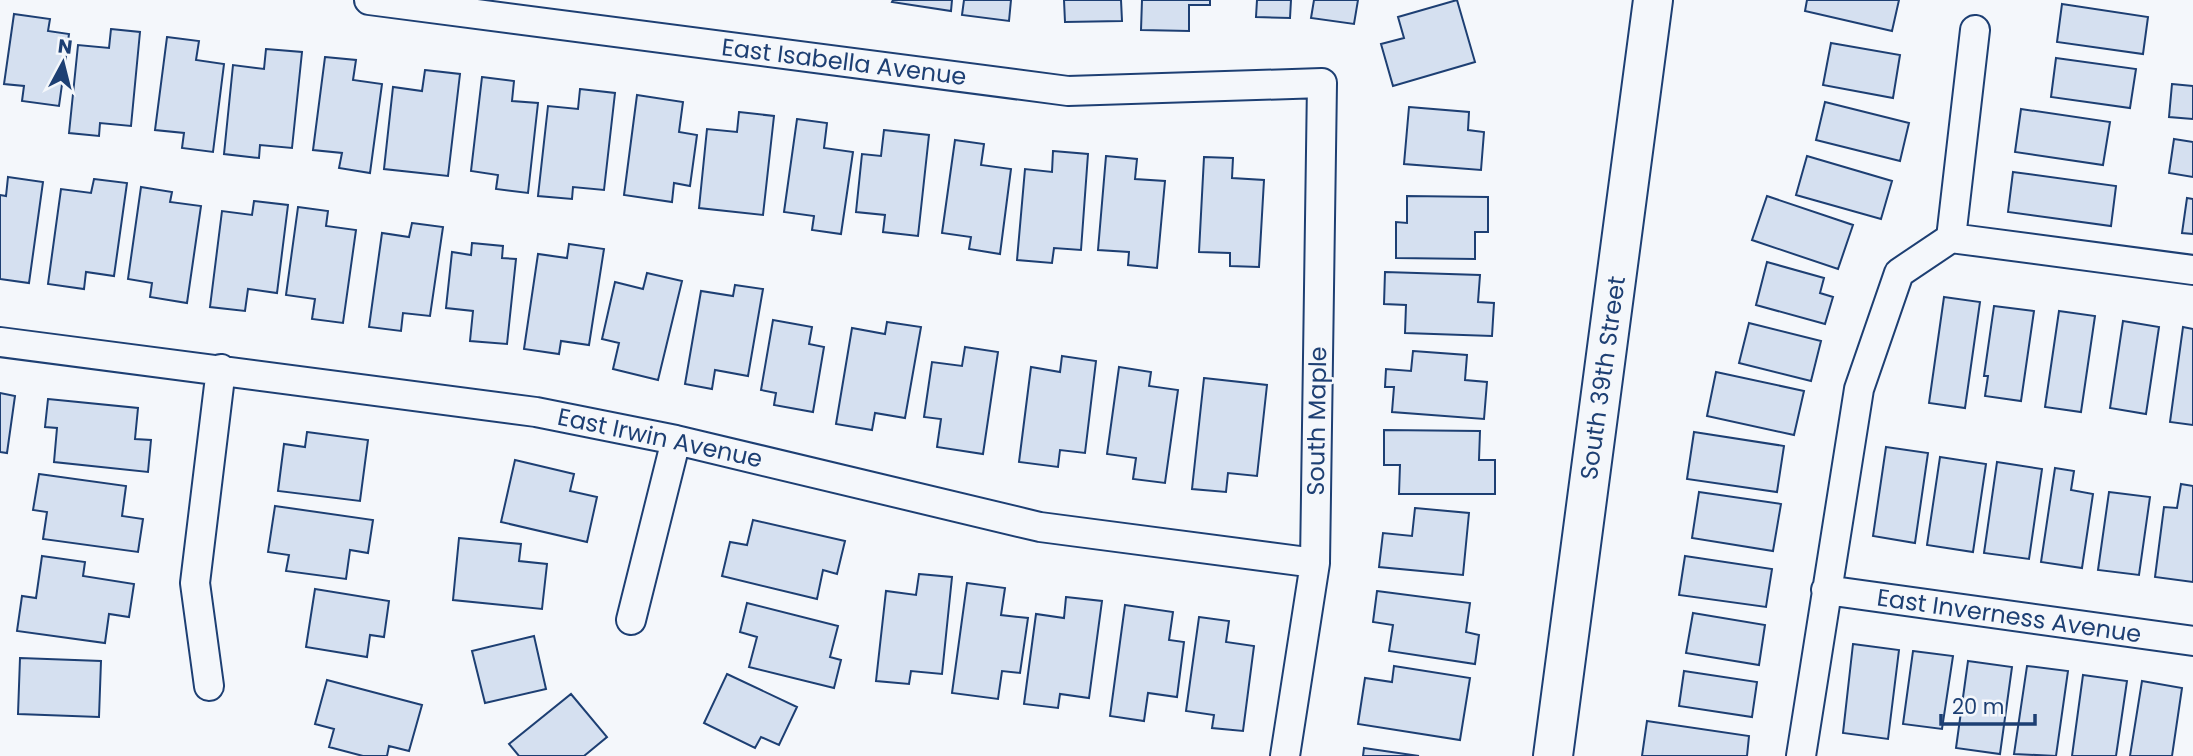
<svg xmlns="http://www.w3.org/2000/svg" width="2193" height="756" font-family="Poppins,sans-serif">
	<style>
		.building { fill: #d5e0f0; stroke: #1d3f73; stroke-width: 2 }
		.lines { fill: none; stroke-linecap: round; stroke-linejoin: round }
		.street-casing { stroke: #1d3f73; stroke-width: 32 }
		.secondary-casing { stroke: #1d3f73; stroke-width: 42 }
		.street { stroke: #f4f7fb; stroke-width: 28 }
		.secondary { stroke: #f4f7fb; stroke-width: 38 }
		.labels { text-anchor: middle; stroke-width: 5; stroke-linejoin: round; paint-order: stroke }
		.street-label { font-size: 24px; fill: #1d3f73; stroke: #f4f7fb }
	</style>
	<rect width="100%" height="100%" fill="#f4f7fb"/>
	<path class="building" d="M893,0h59l-1,11 -59,-9z
		M964,0h47l-2,21 -47,-6z
		M1064,0h57l1,21 -57,1z
		M1142,0h68v5h-21v26l-48,-1z
		M1257,0h34l-1,18 -34,-1z
		M1314,0h44l-4,24 -43,-6z
		M1457,0l18,62 -82,24 -12,-42 23,-6 -6,-21z
		M1807,0h92l-7,31 -87,-20z
		M2062,4l86,13 -5,37 -86,-12z
		M14,14l36,5 -2,12 21,3 -10,72 -37,-5 2,-15 -20,-2z
		M111,29l29,3 -9,94 -31,-3 -1,13 -30,-3 9,-88 31,3z
		M167,37l32,4 -3,19 28,4 -11,88 -31,-4 2,-15 -29,-3z
		M1831,43l69,12 -7,43 -70,-13z
		M266,49l36,3 -10,96 -32,-3 -1,13 -35,-4 9,-89 31,4z
		M325,57l31,3 -3,20 29,4 -12,89 -31,-5 3,-15 -29,-3z
		M2056,58l80,11 -6,39 -79,-11z
		M425,70l35,4 -12,102 -64,-7 9,-82 29,4z
		M482,77l32,4 -2,20 26,2 -10,90 -32,-4 2,-14 -27,-4z
		M2172,84l21,2v33l-24,-2z
		M580,89l35,4 -11,97 -31,-3 -1,12 -34,-3 10,-90 30,3z
		M637,95l46,7 -4,30 18,3 -7,51 -16,-3 -2,19 -48,-7z
		M1825,102l84,21 -9,38 -84,-21z
		M1409,107l60,5 -1,18 16,2 -3,38 -77,-6z
		M2021,109l89,13 -7,43 -88,-13z
		M739,112l35,4 -11,99 -64,-7 8,-79 30,3z
		M797,119l30,4 -3,25 29,4 -12,82 -29,-4 2,-14 -30,-4z
		M884,130l45,5 -11,101 -35,-4 2,-17 -29,-3 6,-58 19,2z
		M2174,139l19,3v35l-24,-4z
		M955,140l29,4 -3,21 30,4 -11,85 -31,-5 2,-12 -29,-4z
		M1053,151l35,3 -7,96 -27,-2 -2,15 -35,-3 8,-91 27,3z
		M1106,156l31,3 -2,20 30,2 -8,87 -29,-3 1,-13 -31,-2z
		M1807,156l85,25 -11,38 -85,-24z
		M1204,157l29,1 -1,20 32,2 -5,87 -29,-1v-13l-31,-1z
		M2013,172l103,14 -5,40 -103,-14z
		M8,177l35,5 -14,101 -29,-4v-84l6,1z
		M94,179l33,4 -13,93 -28,-4 -2,17 -36,-5 13,-95 30,4z
		M141,187l31,5 -2,10 31,4 -14,97 -37,-6 2,-14 -24,-4z
		M1407,196l81,1v35h-13v27l-79,-1v-36l11,1z
		M1767,196l86,29 -15,44 -86,-29z
		M2187,198l6,1v35l-11,-1z
		M254,201l34,4 -11,88 -29,-4 -3,22 -35,-4 12,-96 30,4z
		M298,207l30,4 -2,15 30,4 -13,93 -31,-4 3,-20 -29,-4z
		M412,223l31,4 -13,89 -27,-3 -2,18 -32,-4 13,-94 27,4z
		M472,243l31,3 -1,12 14,1 -9,85 -37,-3 3,-30 -27,-3 6,-56 19,3z
		M569,244l35,5 -15,96 -28,-4 -2,13 -35,-5 14,-95 29,4z
		M1767,262l57,16 -4,15 13,4 -8,27 -69,-19z
		M1385,272l95,3 -2,27 16,1 -2,33 -87,-3 1,-28 -22,-1z
		M647,273l35,8 -24,99 -45,-11 6,-26 -17,-4 13,-57 28,7z
		M735,285l28,4 -15,87 -33,-6 -3,19 -27,-5 16,-93 32,5z
		M1944,297l36,5 -15,106 -36,-5z
		M1994,306l40,5 -13,90 -36,-5 3,-20h-4z
		M2059,311l36,5 -14,96 -36,-5z
		M773,320l39,7 -3,17 15,3 -11,65 -39,-7 2,-12 -15,-3z
		M2123,321l36,6 -13,87 -36,-6z
		M887,322l34,5 -16,91 -30,-5 -3,17 -36,-6 16,-96 33,6z
		M1749,323l72,18 -10,40 -72,-18z
		M2183,327l10,2v96l-23,-3z
		M965,347l33,5 -15,102 -46,-7 4,-28 -17,-2 8,-55 30,4z
		M1413,351l54,4 -2,25 22,2 -3,37 -92,-7 2,-25h-9l1,-18 25,2z
		M1062,356l34,5 -11,92 -25,-3 -2,17 -39,-5 12,-95 29,5z
		M1119,367l32,5 -2,14 29,4 -13,93 -32,-4 3,-21 -29,-4z
		M1716,372l88,19 -10,44 -87,-19z
		M1204,378l63,7 -10,91 -29,-3 -2,19 -34,-3z
		M0,393l15,3 -8,57 -7,-1z
		M48,399l90,9 -3,31 16,1 -3,32 -94,-10 3,-34 -12,-1z
		M1384,430l96,1 -1,29h16v34h-96l1,-29h-16z
		M307,432l61,8 -8,61 -82,-10 6,-47 21,3z
		M1694,432l90,14 -7,46 -90,-13z
		M1886,447l42,6 -13,90 -42,-7z
		M1940,457l46,7 -13,88 -46,-7z
		M515,460l59,14 -4,17 27,6 -10,45 -86,-20z
		M1997,462l45,7 -13,90 -45,-6z
		M2055,468l19,3 -3,19 22,4 -11,74 -41,-6z
		M39,474l87,12 -4,30 21,3 -5,33 -95,-13 4,-27 -14,-2z
		M2181,484l12,2v96l-38,-5 9,-70 13,1z
		M1699,492l82,12 -8,47 -81,-13z
		M2109,492l41,5 -11,78 -41,-5z
		M275,506l98,14 -5,33 -18,-3 -4,29 -60,-8 3,-16 -21,-3z
		M1415,508l54,5 -6,62 -84,-8 4,-34 29,3z
		M753,520l92,21 -8,33 -14,-4 -6,29 -95,-23 8,-34 17,3z
		M459,538l62,6 -2,17 28,3 -5,45 -89,-9z
		M42,556l43,6 -2,14 51,8 -5,33 -20,-3 -4,29 -88,-12 5,-35 14,2z
		M1685,556l87,13 -6,38 -87,-12z
		M919,574l33,3 -10,97 -31,-3 -2,13 -33,-3 10,-90 30,4z
		M967,583l38,5 -4,27 27,3 -8,55 -18,-2 -4,28 -46,-6z
		M315,589l74,12 -5,36 -14,-2 -3,22 -61,-10z
		M1377,591l93,12 -4,29 13,3 -4,29 -86,-13 4,-26 -20,-3z
		M1066,597l36,4 -13,97 -29,-4 -2,14 -34,-4 12,-90 28,4z
		M747,603l91,23 -8,31 11,3 -7,28 -85,-21 8,-30 -17,-5z
		M1125,605l48,7 -4,28 15,2 -7,55 -29,-4 -4,28 -34,-5z
		M1693,613l72,12 -6,40 -73,-12z
		M1199,617l30,4 -3,21 28,4 -11,85 -31,-3 2,-13 -28,-4z
		M534,636l12,53 -61,14 -13,-52z
		M1853,644l46,6 -11,89 -45,-6z
		M1913,651l40,5 -11,73 -39,-5z
		M20,658l81,3 -2,56 -81,-3z
		M1968,661l44,6 -12,87 -44,-6z
		M1394,666l76,12 -10,62 -102,-16 7,-46 27,4z
		M2027,666l41,5 -12,85 -42,-2z
		M1684,671l73,11 -5,35 -73,-11z
		M727,674l70,33 -18,38 -18,-8 -6,11 -51,-25z
		M2083,675l44,6 -11,75h-44z
		M327,680l95,25 -13,46 -20,-5 -2,10h-24l-34,-9 5,-18 -19,-5z
		M2142,681l40,7 -10,68h-42z
		M571,694l36,43 -23,19h-65l-10,-12z
		M1647,721l102,15 -2,20h-105z
		M1364,748l55,8h-56z"/>
	<g class="lines">
		<defs>
			<path id="street" d="M369,0l699,91 254,-8 -7,480 -30,193
				M1951,238l24,-208
				M0,342l536,70 140,28 364,87 275,36
				M1826,590l367,51
				M631,620l45,-180
				M209,686l-14,-103 26,-214
				M1801,756l58,-367 40,-116 52,-35 242,32"/>
			<path id="secondary" d="M1553,756l100,-756"/>
		</defs>
		<use href="#street" class="street-casing"/>
		<use href="#secondary" class="secondary-casing"/>
		<use href="#street" class="street"/>
		<use href="#secondary" class="secondary"/>
	</g>
	<g class="labels">
		<g class="street-label">
			<text transform="translate(844 62) rotate(7)" y="8">East Isabella Avenue</text>
			<text transform="translate(1603 378) rotate(-82)" y="8">South 39th Street</text>
			<text transform="translate(1317 421) rotate(-89)" y="8">South Maple</text>
			<text transform="translate(660 438) rotate(12)" y="8">East Irwin Avenue</text>
			<text transform="translate(2009 616) rotate(8)" y="8">East Inverness Avenue</text>
		</g>
	</g>
	<g transform="translate(63 63) rotate(7)" stroke="#f4f7fb" stroke-width="5" paint-order="stroke">
	<path d="M0-5L12 26L0 18L-12 26Z" fill="#1d3f73"/>
	<text y="-10" font-size="19" font-weight="bold" text-anchor="middle" fill="#1d3f73">N</text>
	</g>
	<path d="M1941 714v10h94v-10" fill="none" stroke="#1d3f73" stroke-width="3.5"/>
	<text x="1952" y="714" font-size="21" fill="#1d3f73" stroke="#f4f7fb" stroke-width="5" paint-order="stroke">20 m</text>
</svg>
